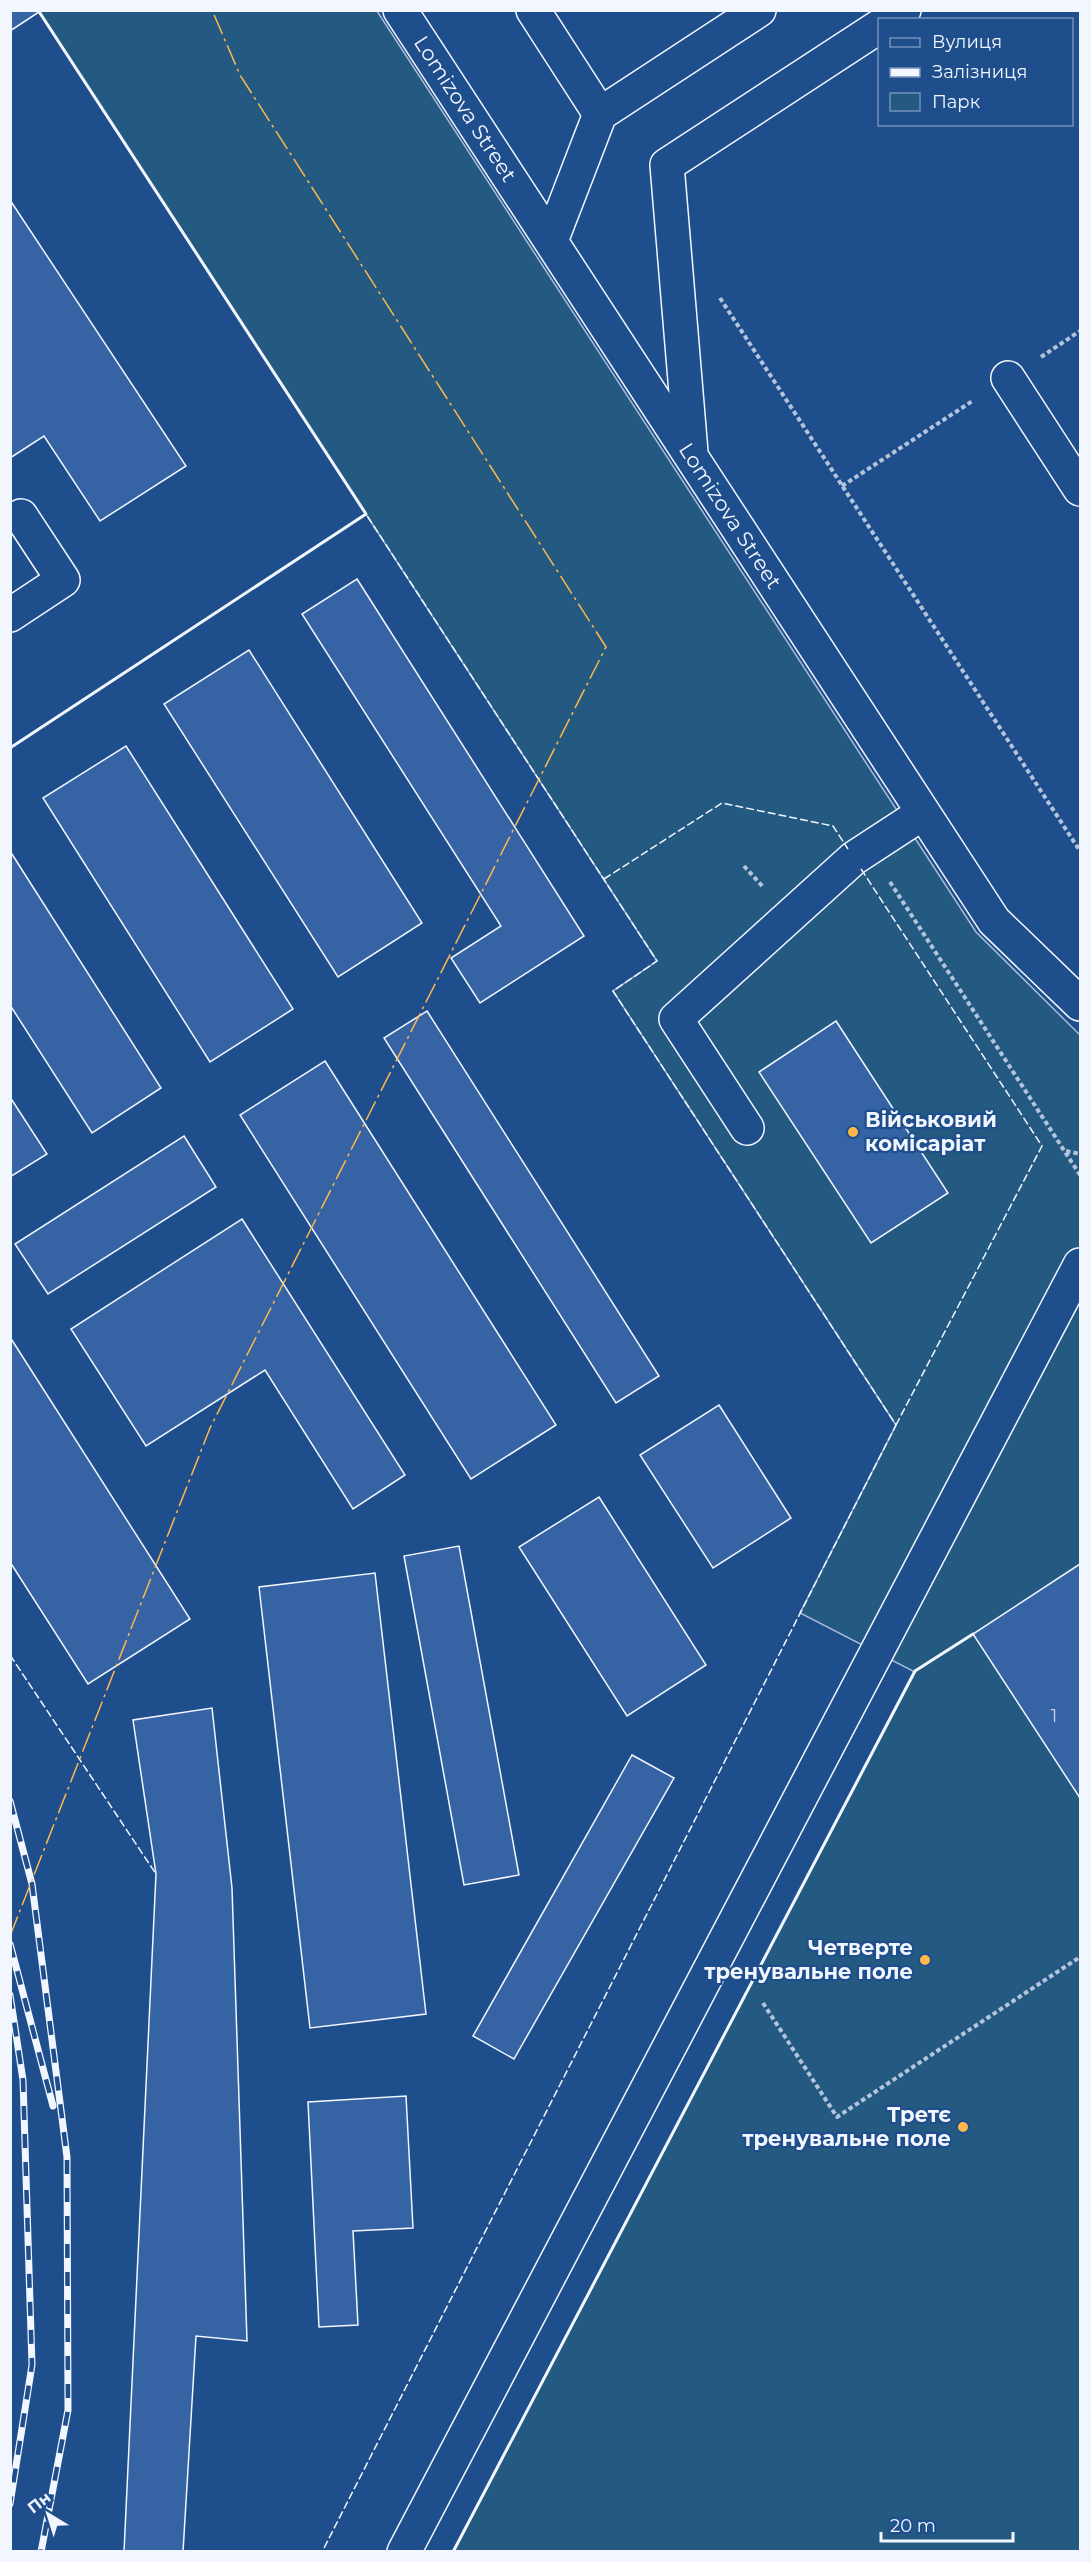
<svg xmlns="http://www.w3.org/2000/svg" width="1091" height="2562" font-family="Montserrat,sans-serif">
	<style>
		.green { fill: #245a82; stroke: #a8bbd7; stroke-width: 1.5 }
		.building { fill: #3563a3; stroke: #f2f6ff; stroke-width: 1.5 }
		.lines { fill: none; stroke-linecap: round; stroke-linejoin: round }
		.minor-casing { stroke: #f2f6ff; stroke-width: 36 }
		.path { stroke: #b3c4dc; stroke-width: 4; stroke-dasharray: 4.5 3; stroke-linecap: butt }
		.minor { stroke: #1f4e8c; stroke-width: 33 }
		.rail-casing { stroke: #f2f6ff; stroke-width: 7 }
		.rail { stroke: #1f4e8c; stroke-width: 4.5; stroke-dasharray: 14; stroke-linecap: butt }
		.fence { stroke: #f2f6ff; stroke-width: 1.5; stroke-dasharray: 8 3; stroke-linecap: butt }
		.wall { stroke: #f2f6ff; stroke-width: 3 }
		.power { stroke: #ffb74d; stroke-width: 1.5; stroke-dasharray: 21 4.5 3 4.5; stroke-linecap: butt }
		.poi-dot { fill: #ffb74d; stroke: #1f4e8c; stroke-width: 2 }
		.labels { text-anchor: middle; stroke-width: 4.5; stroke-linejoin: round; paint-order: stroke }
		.number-label { font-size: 18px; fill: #c3d1e8 }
		.street-label { font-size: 21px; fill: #f2f6ff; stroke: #1f4e8c }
		.poi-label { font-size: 21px; font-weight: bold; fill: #f2f6ff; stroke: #1f4e8c; text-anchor: end }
	</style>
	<rect width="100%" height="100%" fill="#1f4e8c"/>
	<path class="green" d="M38,11h339l599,921 104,103v1516h-627l462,-879 -115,-59 96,-188 -283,-434 44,-30z"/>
	<path class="building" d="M10,10h28l1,2 -29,19z
		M10,200l176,266 -86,55 -56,-85 -34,22z
		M357,579l227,357 -104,67 -29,-45 50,-32 -199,-312z
		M249,650l173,273 -84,54 -174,-273z
		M126,746l167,263 -83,53 -167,-264z
		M10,851l151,237 -69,45 -82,-128z
		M427,1011l232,365 -43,27 -232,-365z
		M836,1021l112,172 -77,50 -112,-171z
		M325,1061l231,364 -85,54 -231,-364z
		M10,1097l37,57 -37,23z
		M184,1136l32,51 -168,107 -33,-50z
		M242,1219l163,256 -52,34 -88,-139 -119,76 -75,-117z
		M10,1337l180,282 -102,65 -78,-122z
		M719,1405l72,113 -78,50 -73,-113z
		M599,1497l107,168 -79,51 -108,-169z
		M459,1546l60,329 -55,10 -60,-329z
		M1080,1564v234l-107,-164z
		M375,1573l51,441 -116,14 -51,-441z
		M212,1708l20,180 15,453 -51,-5 -13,216h-59l32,-678 -23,-154z
		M632,1755l42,23 -160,281 -41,-23z
		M406,2096l7,132 -60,3 5,94 -39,2 -11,-225z"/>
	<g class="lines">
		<defs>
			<path id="minor" d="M400,10l594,911 86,83
				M533,10l67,104
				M890,20l14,-10
				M551,241l49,-127 159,-104
				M1008,378l72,111
				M691,452l-24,-287 213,-139
				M10,615l53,-35 -42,-64
				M747,1128l-71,-109 178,-161 69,-45
				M404,2552l676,-1287"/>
		</defs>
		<use href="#minor" class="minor-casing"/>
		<path class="path" d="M720,298l360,553
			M1041,357l39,-26
			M842,486l132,-86
			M744,866l20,22
			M890,882l190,293
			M1066,1151l14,3
			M763,2003l74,114 243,-160"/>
		<use href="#minor" class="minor"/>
		<defs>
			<path id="rail" d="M10,1801l22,83 35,273 1,253 -27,142
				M10,1944l43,162
				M10,1995l13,85 9,285 -22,139"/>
		</defs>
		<use href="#rail" class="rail-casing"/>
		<use href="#rail" class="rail"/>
		<path class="fence" d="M10,748l356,-234 291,447 -44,30 283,434 -574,1127
			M861,869l181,277 -146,279
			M604,879l118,-76 111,23 15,23
			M10,1655l146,219"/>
		<path class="wall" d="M10,748l356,-234 -328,-504
			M453,2552l462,-881 58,-37"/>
		<path class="power" d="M10,1936l200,-508 396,-781 -366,-572 -28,-65"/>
	</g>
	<g class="poi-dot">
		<circle cx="853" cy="1132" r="6"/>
		<circle cx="925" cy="1960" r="6"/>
		<circle cx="963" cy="2127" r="6"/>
	</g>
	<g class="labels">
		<g class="number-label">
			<text x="1054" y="1722">1</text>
		</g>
		<g class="street-label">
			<text transform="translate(465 109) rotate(57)" y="7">Lomizova Street</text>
			<text transform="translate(730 516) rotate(57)" y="7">Lomizova Street</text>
		</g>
		<g class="poi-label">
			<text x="865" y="1127" text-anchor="start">Військовий<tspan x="865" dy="24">комісаріат</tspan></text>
			<text x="913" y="1955">Четверте<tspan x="913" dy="24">тренувальне поле</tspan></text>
			<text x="951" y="2122">Третє<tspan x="951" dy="24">тренувальне поле</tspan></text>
		</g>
	</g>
	<rect width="1091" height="2562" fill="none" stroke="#f2f6ff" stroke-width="24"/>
	<rect x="878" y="18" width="195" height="108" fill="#1f4e8c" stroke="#7391ba" stroke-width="1.5"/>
	<rect x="890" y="38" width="30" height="9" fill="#1f4e8c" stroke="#7391ba" stroke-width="1.5"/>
	<text x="932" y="48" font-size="18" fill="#f2f6ff">Вулиця</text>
	<rect x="890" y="68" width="30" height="9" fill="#f2f6ff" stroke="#7391ba" stroke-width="1.5"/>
	<text x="932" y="78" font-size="18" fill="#f2f6ff">Залізниця</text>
	<rect x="890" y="93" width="30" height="18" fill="#245a82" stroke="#7391ba" stroke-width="1.5"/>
	<text x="932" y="108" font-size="18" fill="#f2f6ff">Парк</text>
	<g transform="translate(48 2514) rotate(322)" stroke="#1f4e8c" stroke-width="4.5" paint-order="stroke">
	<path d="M0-4.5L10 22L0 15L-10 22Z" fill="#f2f6ff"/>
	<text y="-9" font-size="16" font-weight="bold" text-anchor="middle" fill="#f2f6ff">Пн</text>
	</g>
	<path d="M881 2532v9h132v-9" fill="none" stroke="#f2f6ff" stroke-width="3"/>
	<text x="890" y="2532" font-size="18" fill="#f2f6ff" stroke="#1f4e8c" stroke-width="4.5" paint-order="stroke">20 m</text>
</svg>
